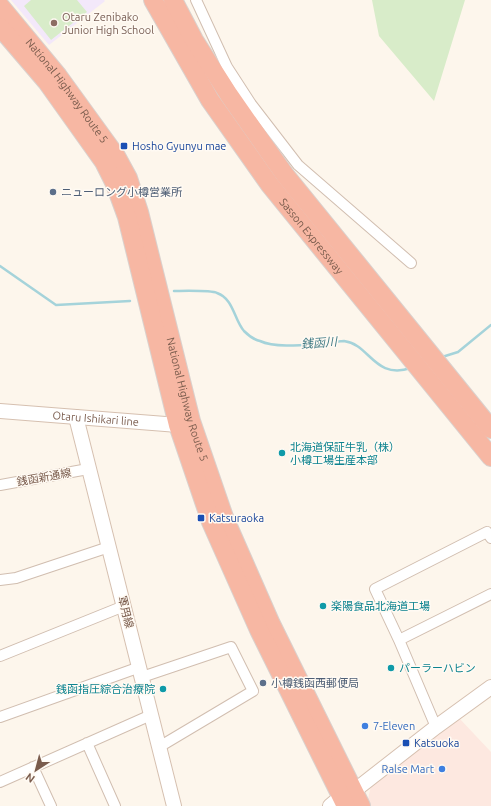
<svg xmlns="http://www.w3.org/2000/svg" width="491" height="806" font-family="Ubuntu,'Noto Sans JP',sans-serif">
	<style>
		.commercial { fill: #fde8e0 }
		.education { fill: #f3e8fa }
		.green { fill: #d8ecc9 }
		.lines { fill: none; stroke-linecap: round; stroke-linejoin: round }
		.stream { stroke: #a5d3da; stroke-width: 2.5 }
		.street-casing { stroke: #d1beb0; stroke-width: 12 }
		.secondary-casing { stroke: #d6c0b0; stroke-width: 16 }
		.highway-casing { stroke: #dad1cd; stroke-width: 20 }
		.street { stroke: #fff; stroke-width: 10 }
		.secondary { stroke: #fff; stroke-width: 14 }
		.highway { stroke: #f7b7a3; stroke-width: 18 }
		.education-dot { fill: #8d6e63; stroke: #fffaf3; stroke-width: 1.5 }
		.transit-dot { fill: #1a4fb4; stroke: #fffaf3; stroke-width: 1.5 }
		.service-dot { fill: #5c6f8a; stroke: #fffaf3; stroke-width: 1.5 }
		.culture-dot { fill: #0f9aa8; stroke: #fffaf3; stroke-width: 1.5 }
		.shop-dot { fill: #3f7fe0; stroke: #fffaf3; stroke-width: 1.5 }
		.labels { text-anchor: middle; stroke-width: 3; stroke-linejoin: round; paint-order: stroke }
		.education-label { font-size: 11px; fill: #785e54; stroke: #fffaf3; text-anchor: start }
		.street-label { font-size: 11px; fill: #7a5c4d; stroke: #fffaf3 }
		.transit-label { font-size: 11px; fill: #164399; stroke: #fffaf3; text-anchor: start }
		.service-label { font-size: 11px; fill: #4e5e75; stroke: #fffaf3; text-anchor: start }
		.culture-label { font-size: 11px; fill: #0d838f; stroke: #fffaf3; text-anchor: start }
		.shop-label { font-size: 11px; fill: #366cbe; stroke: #fffaf3; text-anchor: start }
		.water-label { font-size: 12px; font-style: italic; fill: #437c86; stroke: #fffaf3 }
	</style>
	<rect width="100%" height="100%" fill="#fdf6ec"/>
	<path class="commercial" d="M459,718l32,34v54h-120l-3,-7 3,-13z"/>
	<path class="education" d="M11,0h93l1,1 -56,44z"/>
	<path class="green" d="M31,0h46l10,12 -36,28 -27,-34z
		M372,0h93l-31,101 -55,-65z"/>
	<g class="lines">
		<path class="stream" d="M0,266l56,39 74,-4
			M174,291c8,0 37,-1 43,2 17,6 17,27 27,38 4,4 11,9 16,10 17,8 50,3 69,2 5,-1 11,-2 15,-2 26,3 30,39 67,27
			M442,357l16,-5 33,-27"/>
		<defs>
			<path id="street" d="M196,0l31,67 24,37 47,61 113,98
				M0,485l88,-16
				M0,580l16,-2 93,-31
				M399,640l92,-46
				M0,656l124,-50
				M142,677l89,-30 22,44 -94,56
				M0,717l140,-50
				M436,727l-37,-87 -24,-51 112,-57 4,6
				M87,743l28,63
				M33,767l18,39
				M0,782l151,-67"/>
			<g id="secondary">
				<path id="s1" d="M0,411l178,14 9,-2"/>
				<path d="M76,417l98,389"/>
				<path d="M330,806l12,-10 12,-5 82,-64 55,-40"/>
			</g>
			<g id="highway">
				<path id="s2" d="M153,0l57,100 60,85 221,272"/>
				<path d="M173,0l21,40 35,55 56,80 206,254"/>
				<path id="s3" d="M0,6l58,70 58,80 12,22 11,34 52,209 33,96 47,107 90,182"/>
				<path d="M0,27l47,55 57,80 11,22 12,33 51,208 33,97 48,108 87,176"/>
			</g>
		</defs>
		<use href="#street" class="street-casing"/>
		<use href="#secondary" class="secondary-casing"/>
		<use href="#highway" class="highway-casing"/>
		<use href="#street" class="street"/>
		<use href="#secondary" class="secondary"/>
		<use href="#highway" class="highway"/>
	</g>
	<circle class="education-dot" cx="54" cy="23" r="4"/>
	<g class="transit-dot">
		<rect x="120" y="142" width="8" height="8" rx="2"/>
		<rect x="197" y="514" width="8" height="8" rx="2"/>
		<rect x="402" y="739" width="8" height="8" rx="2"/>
	</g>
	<g class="service-dot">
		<circle cx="53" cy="192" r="4"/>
		<circle cx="263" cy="683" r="4"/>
	</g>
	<g class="culture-dot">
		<circle cx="282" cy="453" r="4"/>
		<circle cx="323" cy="606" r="4"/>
		<circle cx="391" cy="668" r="4"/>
		<circle cx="163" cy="689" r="4"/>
	</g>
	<g class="shop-dot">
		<circle cx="365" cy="726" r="4"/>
		<circle cx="442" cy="769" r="4"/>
	</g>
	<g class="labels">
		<g class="education-label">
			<text x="62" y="21">Otaru Zenibako<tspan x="62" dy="13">Junior High School</tspan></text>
		</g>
		<g class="street-label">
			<text dy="4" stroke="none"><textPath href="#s3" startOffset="108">National Highway Route 5</textPath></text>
			<text dy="4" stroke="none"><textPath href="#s2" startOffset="285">Sasson Expressway</textPath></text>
			<text dy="4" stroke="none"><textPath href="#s3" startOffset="444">National Highway Route 5</textPath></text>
			<text dy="4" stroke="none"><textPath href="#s1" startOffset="96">Otaru Ishikari line</textPath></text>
			<text transform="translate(44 477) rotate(-10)" y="4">銭函新通線</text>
			<text transform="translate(126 612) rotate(76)" y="4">軍用線</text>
		</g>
		<g class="transit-label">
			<text x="132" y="150">Hosho Gyunyu mae</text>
			<text x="209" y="522">Katsuraoka</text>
			<text x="414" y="747">Katsuoka</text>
		</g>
		<g class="service-label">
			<text x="61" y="196">ニューロング小樽営業所</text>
			<text x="271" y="687">小樽銭函西郵便局</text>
		</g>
		<g class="culture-label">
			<text x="290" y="451">北海道保証牛乳（株）<tspan x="290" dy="13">小樽工場生産本部</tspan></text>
			<text x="331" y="610">楽陽食品北海道工場</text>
			<text x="399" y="672">パーラーハビン</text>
			<text x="155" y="693" text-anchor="end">銭函指圧綜合治療院</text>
		</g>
		<g class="shop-label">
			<text x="373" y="730">7-Eleven</text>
			<text x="434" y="773" text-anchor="end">Ralse Mart</text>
		</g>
		<g class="water-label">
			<text transform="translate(319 343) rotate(-4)" y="4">銭函川</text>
		</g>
	</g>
	<g transform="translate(36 770) rotate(216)" stroke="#fffaf3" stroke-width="3" paint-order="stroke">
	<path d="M0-3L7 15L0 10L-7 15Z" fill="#7a5c4d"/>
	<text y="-6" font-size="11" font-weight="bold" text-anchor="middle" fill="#7a5c4d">N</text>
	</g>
</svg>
